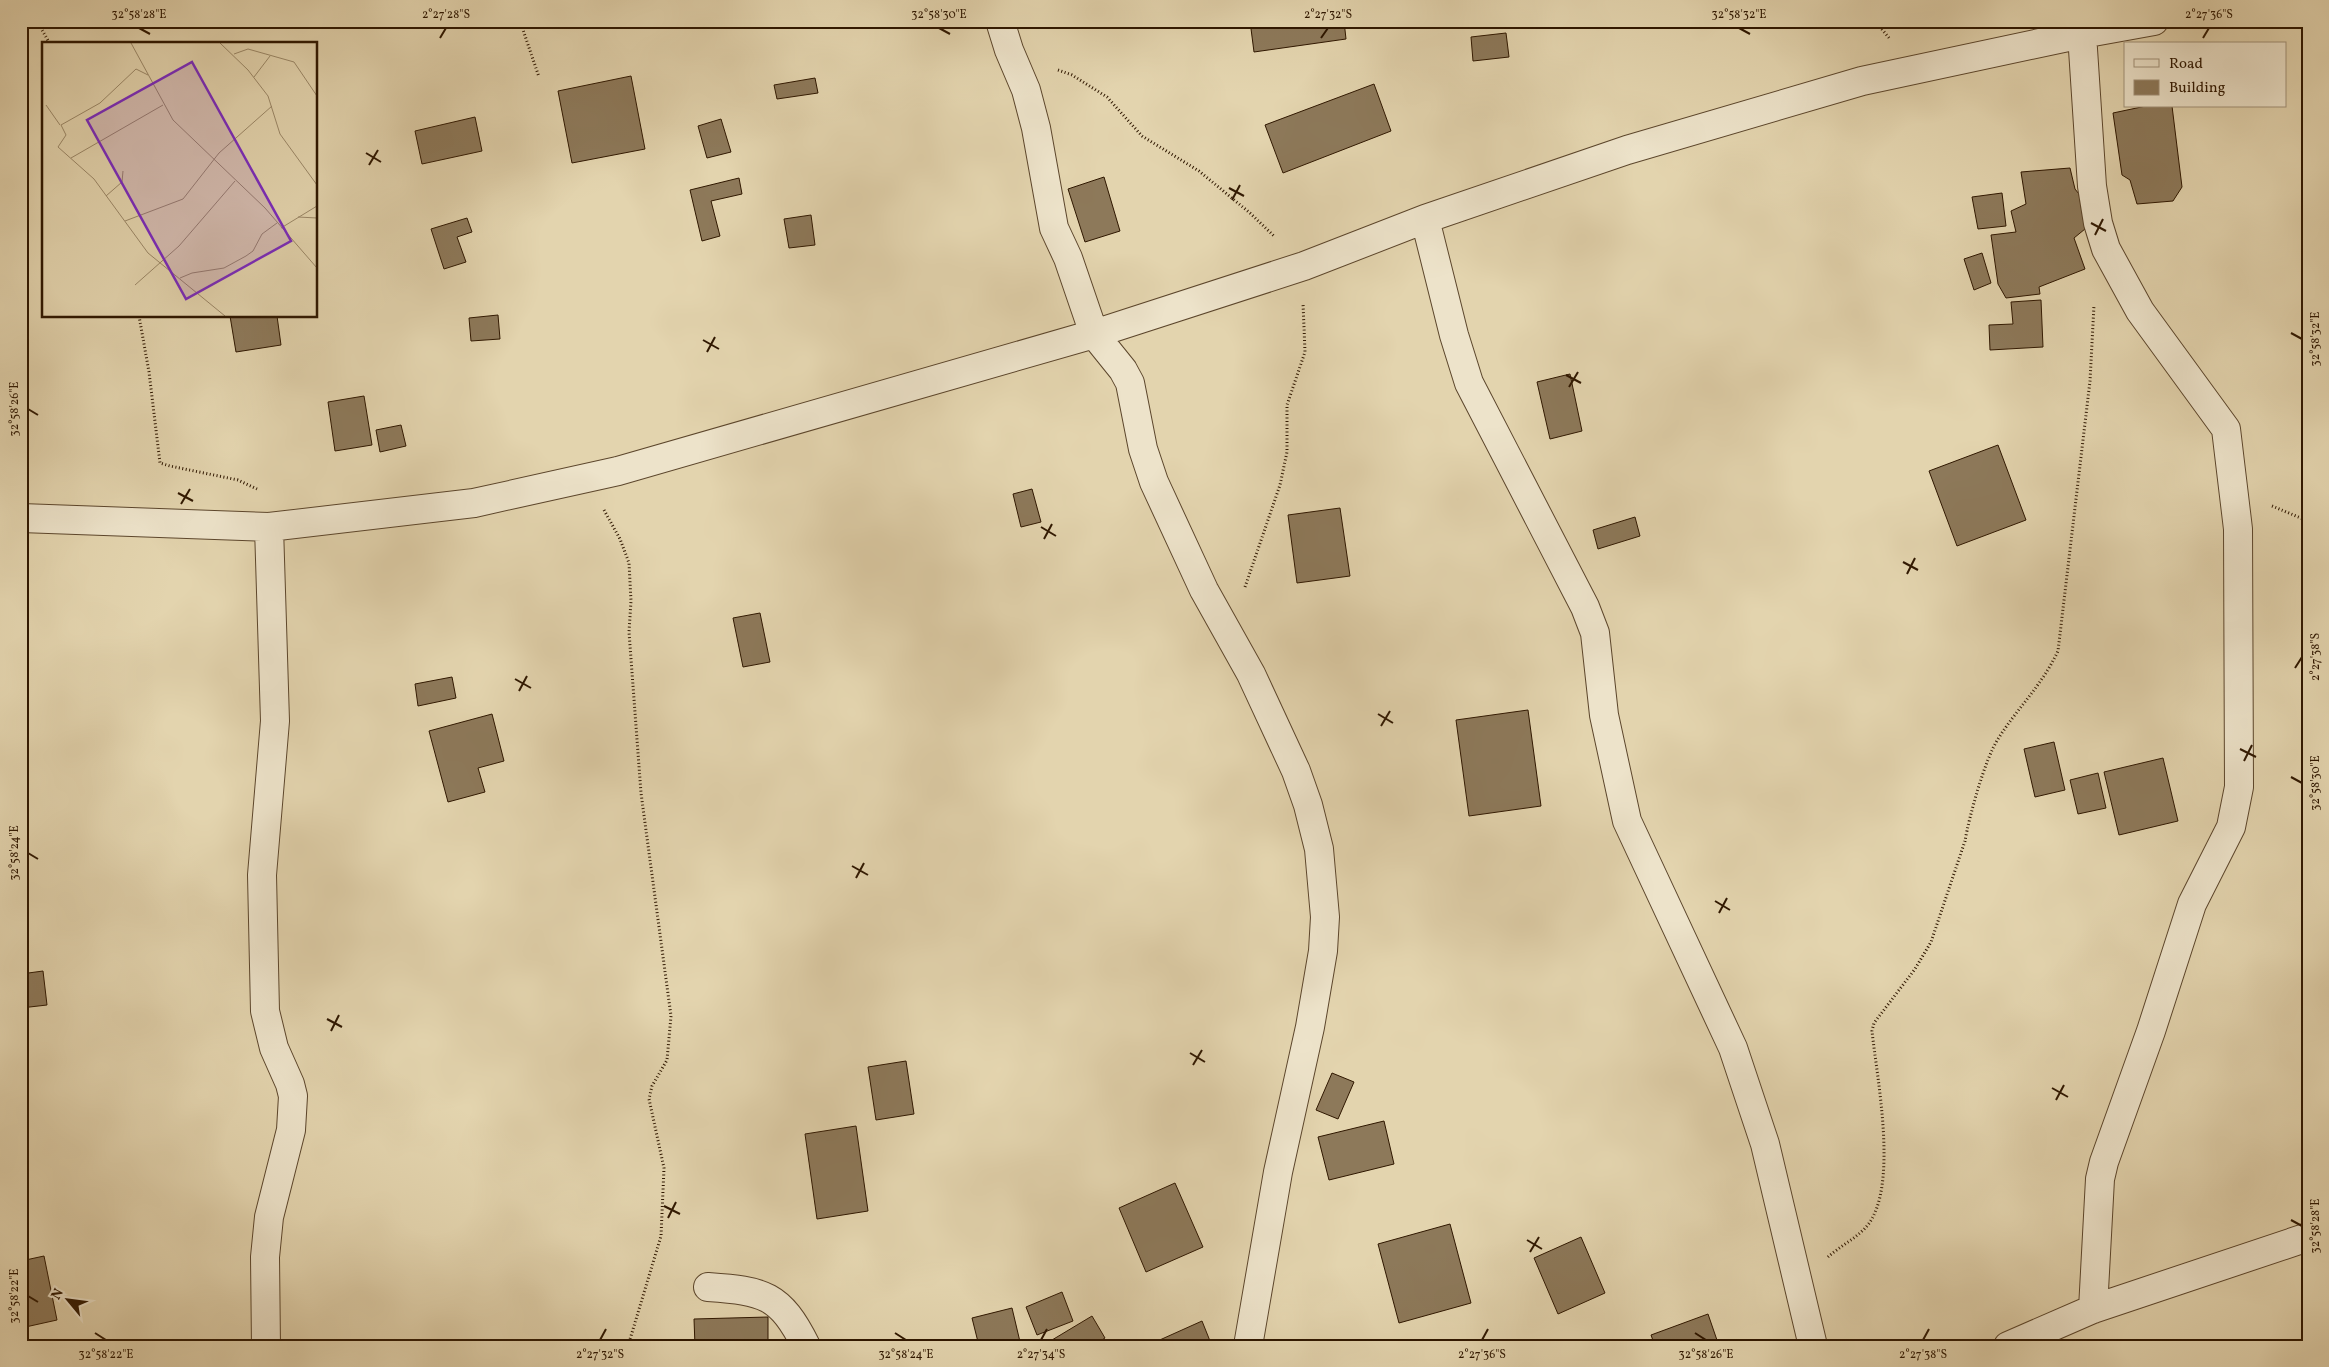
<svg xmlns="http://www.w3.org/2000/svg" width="2329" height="1367" font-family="Vollkorn,serif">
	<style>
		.building { fill: #8d795a; stroke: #2f1700 }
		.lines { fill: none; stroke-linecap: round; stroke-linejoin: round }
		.minor-casing { stroke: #5c462c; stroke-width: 30 }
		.path { stroke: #2f1700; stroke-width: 3; stroke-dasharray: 1 2.5; stroke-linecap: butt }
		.minor { stroke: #ede3ca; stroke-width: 28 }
		.ticks { fill: none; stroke: #2f1700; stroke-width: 2 }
		.inset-road { fill: none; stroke: #9b8868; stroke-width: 1 }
		.view { fill: #7b2cbf; fill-opacity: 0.15; stroke: #7b2cbf; stroke-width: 2.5 }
		.inset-edge { fill: none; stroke: #2f1700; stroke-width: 2.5 }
		.neatline { fill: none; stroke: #2f1700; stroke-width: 2 }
		.ticks-label { font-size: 12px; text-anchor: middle; fill: #2f1700 }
	</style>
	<rect width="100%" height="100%" fill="#e3d4ae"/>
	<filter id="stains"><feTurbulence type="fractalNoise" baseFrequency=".004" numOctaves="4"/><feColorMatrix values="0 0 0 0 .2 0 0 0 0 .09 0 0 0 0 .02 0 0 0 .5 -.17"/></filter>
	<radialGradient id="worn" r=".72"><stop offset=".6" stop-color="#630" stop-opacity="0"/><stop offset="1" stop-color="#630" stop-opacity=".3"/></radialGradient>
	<path class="building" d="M1250,21h94l2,18 -92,13z
		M1506,33l3,24 -36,4 -2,-24z
		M631,76l14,73 -73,14 -14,-72z
		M815,78l3,15 -41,6 -3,-14z
		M1374,84l17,47 -108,42 -18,-48z
		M2146,106h26l10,81 -9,14 -36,3 -7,-24 -8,-5 -9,-62z
		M475,117l7,34 -60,13 -7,-33z
		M721,119l10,33 -24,6 -9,-32z
		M2070,168l5,21 4,5 6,35 -11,9 11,31 -46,18 1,7 -34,4 -8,-14 -7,-49 25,-3 -5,-21 15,-7 -5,-32z
		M1104,177l16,54 -35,11 -17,-53z
		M739,178l3,16 -31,7 9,35 -18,5 -12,-51z
		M2002,193l4,33 -28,3 -6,-32z
		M811,215l4,30 -26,3 -5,-29z
		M467,218l5,14 -15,5 9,25 -22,7 -13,-40z
		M1982,253l9,30 -17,7 -10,-31z
		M2041,300l2,47 -53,3 -1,-25 24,-1 -2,-22z
		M498,315l2,24 -29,2 -2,-23z
		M230,316h47l4,29 -45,7z
		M1570,374l12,57 -32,8 -13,-57z
		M364,396l8,49 -37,6 -7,-49z
		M401,425l5,21 -26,6 -4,-22z
		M1998,445l28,75 -69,26 -28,-75z
		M1032,489l9,33 -20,5 -8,-33z
		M1340,508l10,68 -53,7 -9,-68z
		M1635,517l5,19 -42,13 -5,-19z
		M760,613l10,49 -27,5 -10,-49z
		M452,677l4,21 -38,8 -3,-22z
		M1528,710l13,96 -72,10 -13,-96z
		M492,714l12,47 -26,7 7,24 -37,10 -19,-71z
		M2054,742l11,48 -30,7 -11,-48z
		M2163,758l15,63 -59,14 -15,-63z
		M2098,773l8,35 -28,6 -8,-34z
		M43,971l4,34 -26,3v-34z
		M906,1061l8,53 -38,6 -8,-53z
		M1332,1073l22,9 -16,37 -22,-9z
		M1384,1121l10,43 -65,16 -11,-43z
		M856,1126l12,85 -51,8 -12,-85z
		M1175,1183l28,64 -57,25 -27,-64z
		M1450,1224l21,79 -72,20 -21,-79z
		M1581,1237l24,56 -47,21 -24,-56z
		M44,1256l13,64 -36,8v-67z
		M1062,1292l11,29 -36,14 -11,-28z
		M1012,1308l9,38h-42l-7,-28z
		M1708,1314l11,32h-64l-4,-11z
		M1092,1316l13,22 -13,8h-50z
		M768,1317v29h-73l-1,-27z
		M1202,1321l10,25h-57l-2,-3z
		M53,1340l1,6h-33v-1z"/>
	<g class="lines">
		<defs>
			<path id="minor" d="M1000,21l9,29 17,40 10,38 18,100 14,30 26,76 29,36 7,13 13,66 11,33 50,108 47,84 45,97 12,34 11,44 6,68 -2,34 -13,76 -32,145 -30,174
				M2082,34l10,152 6,37 8,26 34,62 86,118 12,100 1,258 -8,40 -39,77 -41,127 -47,131 -4,17 -7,130
				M1425,219l29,116 15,48 116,224 10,26 9,82 23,106 106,227 32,96 48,202
				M21,518l248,9 205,-24 144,-32 476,-137 210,-68 121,-47 202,-69 235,-69 220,-47 72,-13
				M708,1287c56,4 72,7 98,59
				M266,1346l-1,-89 4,-40 22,-87 2,-34 -3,-12 -16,-36 -9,-37 -3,-136 13,-154 -6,-194
				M2008,1346l85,-37 215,-72"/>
		</defs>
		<use href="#minor" class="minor-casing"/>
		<path class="path" d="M37,21l13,23
			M520,21l19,56
			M1875,21l15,18
			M1058,70l14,5 35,22 35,39 57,35 51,42 25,24
			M139,316l10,56 11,91 10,3 68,14 19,9
			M2272,506l36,15
			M604,510l16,29 9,24 2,38 -2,31 12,161 30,223 -4,44 -15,26 -3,13 15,69 -3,68 -33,110
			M1245,587l35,-102 7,-33v-47l18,-53 -2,-49
			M1828,1257c11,-10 30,-20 39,-31 32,-39 10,-147 5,-195l2,-8 41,-54 16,-27 34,-101c4,-24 20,-82 33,-102 20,-32 43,-52 60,-88l32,-270 4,-76"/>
		<use href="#minor" class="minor"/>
	</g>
	<path class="ticks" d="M139,28l11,6M939,28l11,6M1739,28l11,6M440,38l6,-10M1321,38l7,-10M2203,38l6,-10M366,153l15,9M369,165l9,-15M1229,188l15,8M1232,200l8,-15M2091,223l15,8M2095,235l8,-16M2291,333l11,6M703,340l16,9M707,352l8,-15M1566,375l15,8M1569,387l9,-15M28,409l10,6M178,493l15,8M181,504l9,-15M1041,527l15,9M1044,539l8,-15M1903,562l15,8M1907,574l8,-16M2295,668l7,-11M515,679l16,9M519,691l8,-15M1378,714l15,9M1381,726l9,-15M2240,749l16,8M2244,761l8,-16M2291,777l11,6M28,853l10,6M852,866l16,9M856,878l8,-15M1715,901l15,9M1719,913l8,-15M327,1019l15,8M331,1031l8,-16M1190,1053l15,9M1193,1065l9,-15M2052,1088l16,9M2056,1100l8,-15M664,1206l16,8M668,1218l8,-16M2291,1220l11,6M1527,1240l15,9M1530,1252l9,-15M28,1296l10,6M95,1333l11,7M895,1333l11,7M1695,1333l11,7M600,1340l6,-11M1041,1340l6,-11M1482,1340l6,-11M1923,1340l6,-11"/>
	<g transform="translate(42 42)">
		<rect width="275" height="275" fill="#e3d4ae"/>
		<path class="inset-road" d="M89,1l42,77 92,88 52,60M178,1l28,27 20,26 12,38 37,51M192,12l14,-5 46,13 23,34M106,33l-12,-6 -36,34 -39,22 5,10 -8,12 36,32 54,74 77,63M212,35l16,-21M4,63l14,20M29,116l92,-53M64,154l16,-14 1,-11M256,175l19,1M83,179l58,-22 36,-46 53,-47M239,186l36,-22M138,236l12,-5 32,-5 22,-12 7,-5 9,-17 15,-11M93,243l44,-39 56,-65"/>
		<path class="view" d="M150,20l99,179 -105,58 -99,-179z"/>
		<rect width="275" height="275" class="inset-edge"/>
	</g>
	<rect width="2329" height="1367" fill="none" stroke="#e3d4ae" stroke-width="55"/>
	<rect x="2124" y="42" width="162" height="65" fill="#ede3ca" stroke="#a19179"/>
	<rect x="2134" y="59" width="25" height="8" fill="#ede3ca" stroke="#a19179"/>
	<text x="2169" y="68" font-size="15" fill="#2f1700">Road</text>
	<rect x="2134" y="80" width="25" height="15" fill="#8d795a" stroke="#a19179"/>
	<text x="2169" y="92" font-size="15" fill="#2f1700">Building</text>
	<g transform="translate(68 1300) rotate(299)" stroke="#ede3ca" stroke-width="4" paint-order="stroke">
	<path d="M0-4L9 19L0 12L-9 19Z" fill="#2f1700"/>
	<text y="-8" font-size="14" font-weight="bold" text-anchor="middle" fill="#2f1700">N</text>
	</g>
	<rect x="28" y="28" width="2274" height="1312" class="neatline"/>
	<g class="ticks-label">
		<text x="139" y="18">32°58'28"E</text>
		<text x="446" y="18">2°27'28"S</text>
		<text x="939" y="18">32°58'30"E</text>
		<text x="1328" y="18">2°27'32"S</text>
		<text x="1739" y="18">32°58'32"E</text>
		<text x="2209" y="18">2°27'36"S</text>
		<text transform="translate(2315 339) rotate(-90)" y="4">32°58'32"E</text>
		<text transform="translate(14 409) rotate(-90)" y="4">32°58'26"E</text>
		<text transform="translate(2315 657) rotate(-90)" y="4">2°27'38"S</text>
		<text transform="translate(2315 783) rotate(-90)" y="4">32°58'30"E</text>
		<text transform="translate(14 853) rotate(-90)" y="4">32°58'24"E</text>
		<text transform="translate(2315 1226) rotate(-90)" y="4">32°58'28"E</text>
		<text transform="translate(14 1296) rotate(-90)" y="4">32°58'22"E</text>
		<text x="106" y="1358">32°58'22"E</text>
		<text x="600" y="1358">2°27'32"S</text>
		<text x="906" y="1358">32°58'24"E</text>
		<text x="1041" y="1358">2°27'34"S</text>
		<text x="1482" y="1358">2°27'36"S</text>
		<text x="1706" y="1358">32°58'26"E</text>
		<text x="1923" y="1358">2°27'38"S</text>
	</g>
	<rect width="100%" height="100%" filter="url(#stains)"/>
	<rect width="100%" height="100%" fill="url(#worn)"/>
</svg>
